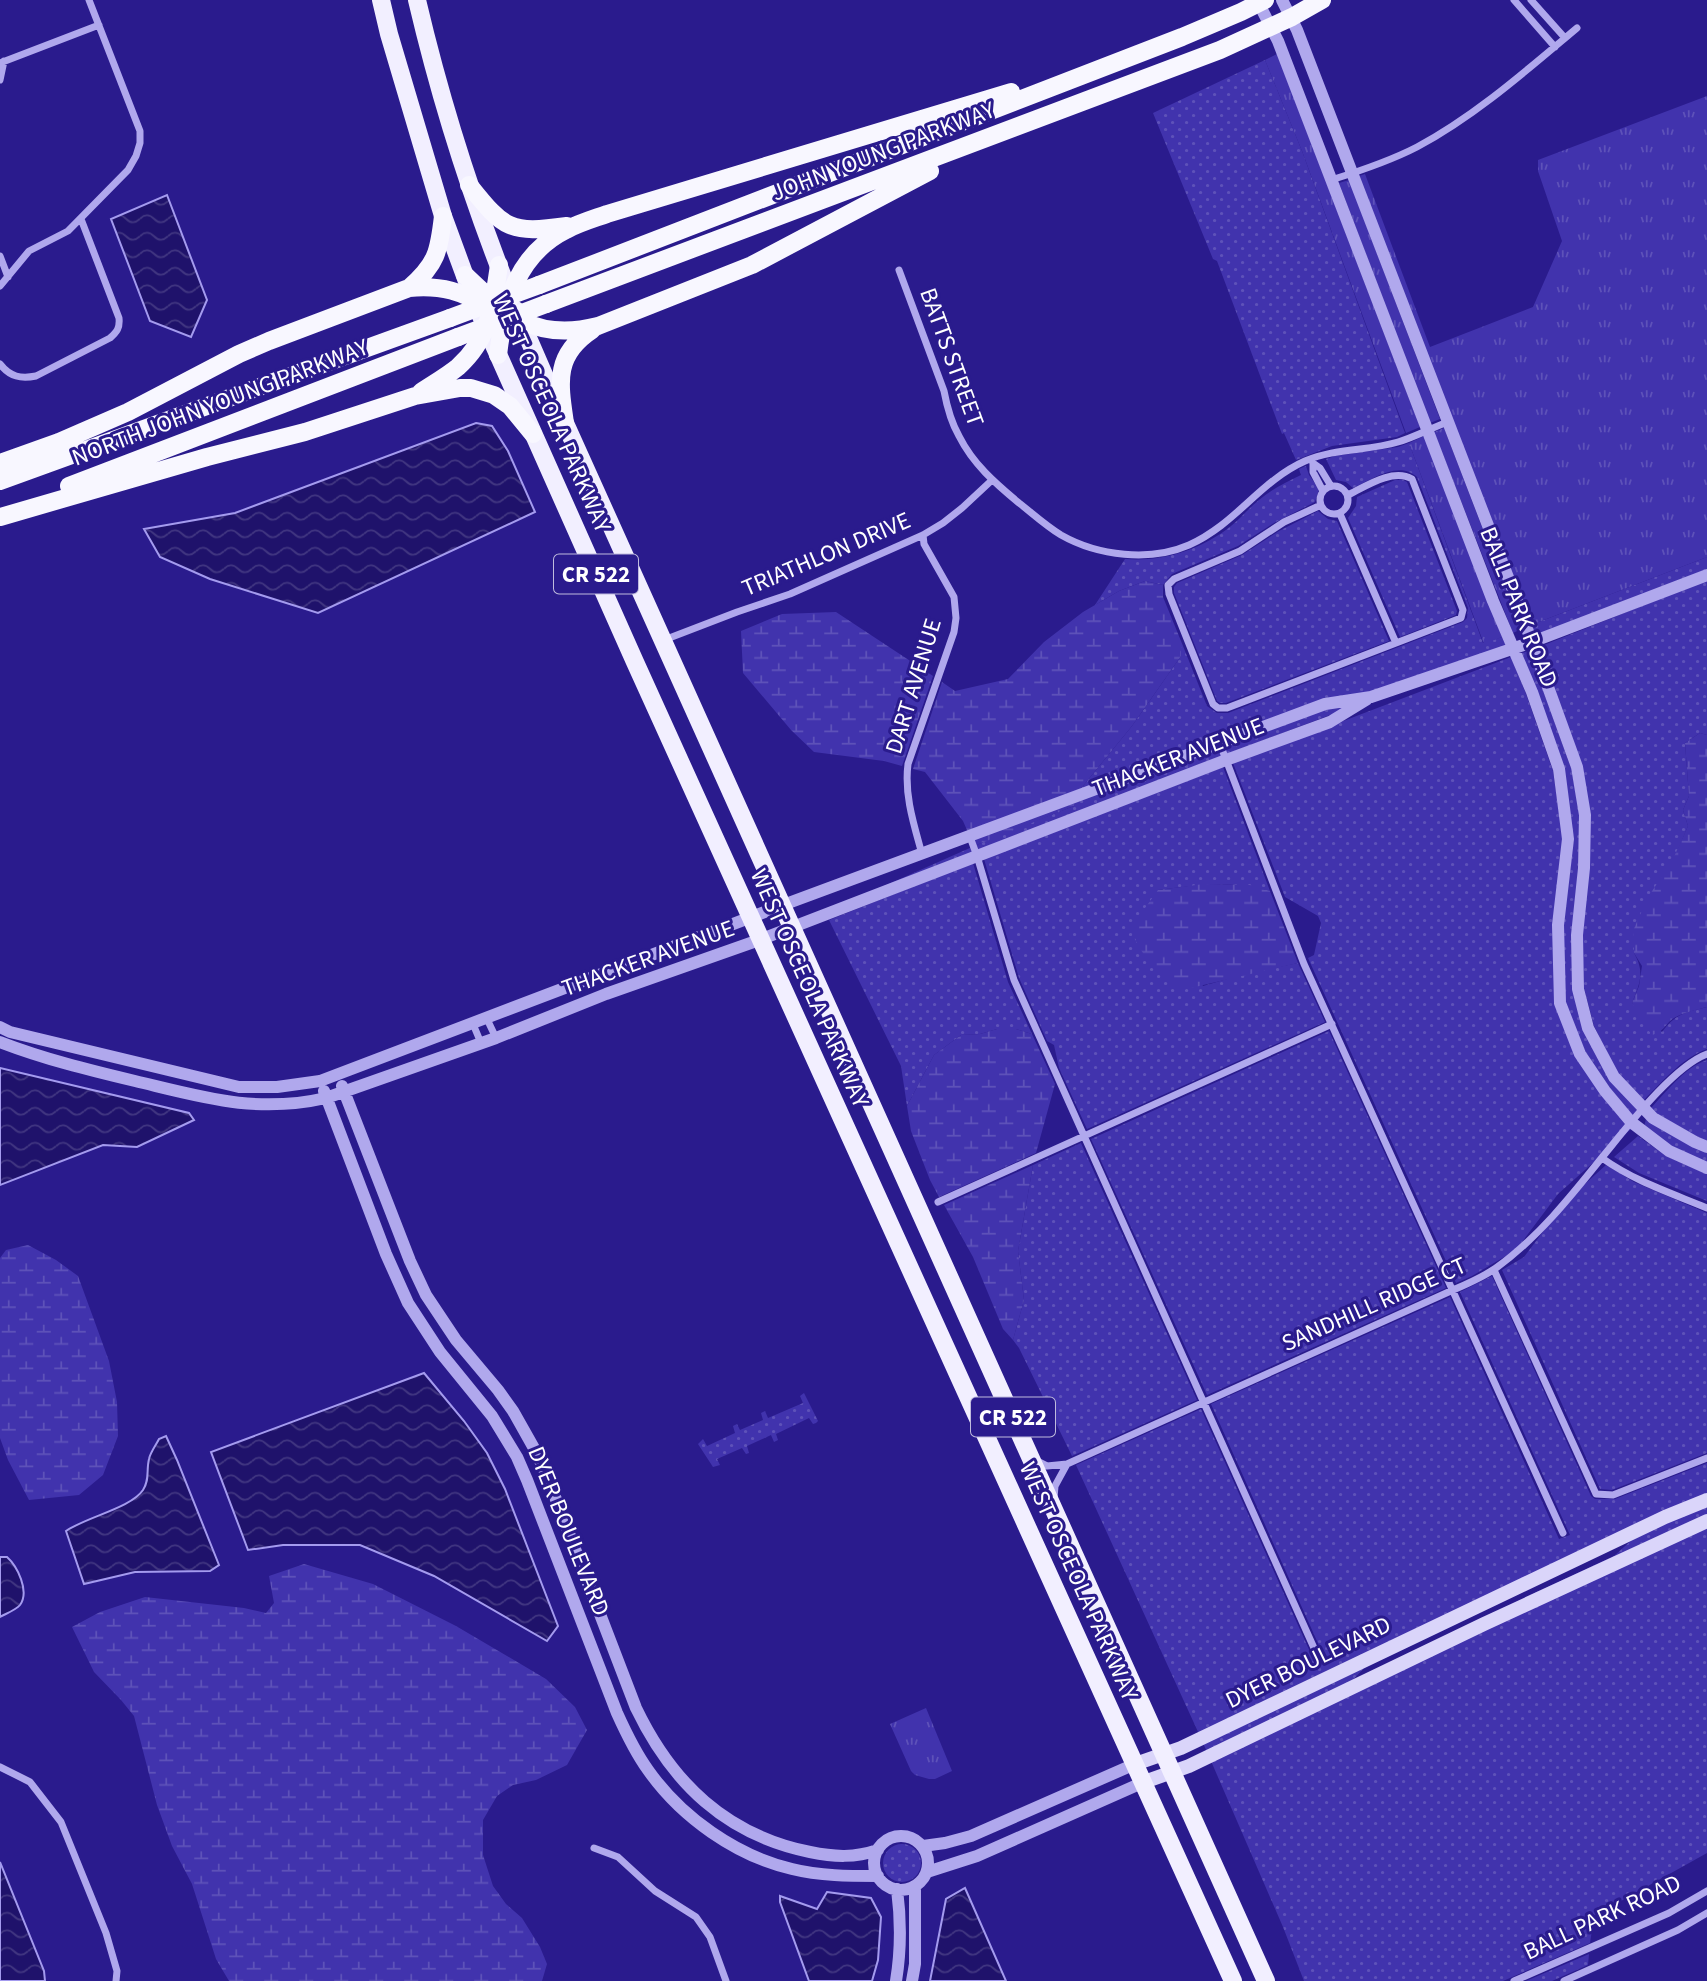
<svg xmlns="http://www.w3.org/2000/svg" width="1707" height="1981" font-family="'Source Sans 3',sans-serif">
	<style>
		.grass { fill: url(#grass-dots) }
		.wetland { fill: url(#wetland-marsh) }
		.park { fill: url(#park-tufts) }
		.water { fill: url(#water-waves); stroke: #a49bef; stroke-width: 2 }
		.lines { fill: none; stroke-linecap: round; stroke-linejoin: round }
		.minor { stroke: #b0a8ed; stroke-width: 7 }
		.tertiary { stroke: #b0a8ed; stroke-width: 12 }
		.secondary { stroke: #dad5fa; stroke-width: 14 }
		.primary { stroke: #f2efff; stroke-width: 18 }
		.trunk { stroke: #f8f7ff; stroke-width: 18 }
		.trunk-bridge { stroke: #f8f7ff; stroke-width: 18 }
		.labels { text-anchor: middle; stroke-width: 6; stroke-linejoin: round; paint-order: stroke }
		.shield { fill: #2a1b8d; stroke: #bfbbdd; stroke-width: 2 }
		.shield-label { font-size: 23px; font-weight: bold; fill: #fff }
		.street-label { font-size: 24px; fill: #fff; stroke: #2a1b8d }
	</style>
	<defs>
		<pattern id="grass-dots" width="8" height="8" patternUnits="userSpaceOnUse" patternTransform="scale(1.75)"><rect width="8" height="8" fill="#4133ad"/><path d="M2 2h.1M6 6h.1" fill="none" stroke="#5e52b9" stroke-width="1.8" stroke-linecap="round"/></pattern>
		<pattern id="wetland-marsh" width="20" height="14" patternUnits="userSpaceOnUse" patternTransform="scale(1.75)"><rect width="20" height="14" fill="#4133ad"/><path d="M1 5h8M5 5V1M11 12h8M15 12V8" fill="none" stroke="#5e52b9"/></pattern>
		<pattern id="park-tufts" width="24" height="20" patternUnits="userSpaceOnUse" patternTransform="scale(1.75)"><rect width="24" height="20" fill="#4133ad"/><path d="M3 7l-1-3M5 7V3M7 7l1-3M15 17l-1-3M17 17v-4M19 17l1-3" fill="none" stroke="#5e52b9"/></pattern>
		<pattern id="water-waves" width="16" height="10" patternUnits="userSpaceOnUse" patternTransform="scale(1.75)"><rect width="16" height="10" fill="#1f126b"/><path d="M0 5q4-4 8 0t8 0" fill="none" stroke="#413681"/></pattern>
	</defs>
	<rect width="100%" height="100%" fill="#2a1b8d"/>
	<path class="grass" d="M1265,60l37,91 103,282 -8,4 -65,9 -36,14 -12,-27 -2,1 -65,-173 -4,-2 -60,-146z
		M1409,443l74,200 19,-6 5,11 -288,109 -371,145 149,-66 77,-30 4,-14 54,-66 49,-70v-15l26,65 10,7h11l235,-91 4,-4 1,-10 -51,-131c-19,-17 -44,2 -64,11l-7,-6 -10,-2 -10,-21 9,-3 63,-9z
		M1306,466l3,9 10,14 -4,13 -41,21 -36,23 -66,28 -9,11 -18,-4 -26,10 -24,14 30,-46c38,3 76,-9 106,-33 10,-8 18,-18 28,-26 13,-11 28,-18 42,-25l-2,-6z
		M1395,480h8l4,2 50,129 -1,4 -56,22 -52,-119 8,-12 1,-9z
		M1318,511l10,8 9,2 52,120 -163,62h-6l-3,-2 -43,-108v-6l3,-4 65,-28 37,-24z
		M1707,557v12l-171,68 -5,-12z
		M1707,580v155l-7,-2 -15,10 4,53 -6,14 5,16 -54,127c11,19 6,30 -2,50l30,29c13,-18 24,-20 45,-25v42c-25,9 -45,33 -63,51l-26,-26 -24,-48 -10,-38 -2,-53 9,-121 -52,-167z
		M1529,651l42,117 9,48 -7,173 64,121 -2,8 -25,-30 -25,-37 -20,-49 -2,-77 11,-87 -53,-185z
		M1511,657l15,37 27,77 10,69 -8,165 76,124 -73,65 -42,56 -44,26 -16,7 -148,-325 6,-3 7,-32 -3,-7 -33,-19 -52,-134z
		M1223,767l47,124c-37,-11 -74,-6 -112,-1l45,96 41,-12 54,-11 27,59 -238,107 -28,-61 -5,-23 -7,-4 -28,-63 -35,-119z
		M973,863l35,119 24,52 -16,-5h-19l-17,5 -19,1 -27,20 -27,51 -6,-40 -72,-146z
		M1329,1031l117,257 -239,107 -116,-256z
		M1707,1060v82l-50,-28 -6,-6c16,-17 34,-41 56,-48z
		M1646,1119l61,34v10l-35,-16 -28,-20z
		M1638,1136l28,20 41,18v27l-68,-28 -25,-16z
		M1081,1143l116,257 -125,56 -53,-108 -6,-8 11,-40 -6,-49 15,-86z
		M1606,1165l28,17 73,31v240l-95,37 -12,-1 -98,-219 22,-13 42,-56z
		M1492,1276l99,220 4,3h20l92,-36v31l-508,240 -123,-269 125,-56 110,245 10,-4 -110,-246 239,-107 109,242 11,-4 -110,-243z
		M804,1393l14,28 -2,2 -3,1 -4,-6 -33,16 2,6 -4,2 -3,-7 -24,11 2,7 -3,1 -4,-6 -25,11 3,6 -7,2 -15,-23 5,-5 4,7 28,-13 -2,-7 4,-2 3,6 23,-10 -2,-7 4,-2 3,7 35,-15 -3,-7z
		M1707,1505v10l-202,92 109,-51 21,-19z
		M1707,1526v327l-113,63 -4,27 -87,38h-199l-21,-54 -72,-166 272,-131 2,1 3,-3z
		M1453,1626l-88,41 -15,16 -143,69 -4,-9z
		M883 1863a19 19 0 1 1 38 0a19 19 0 1 1-38 0Z
		M1589,1954l-1,11 -36,16h-26z"/>
	<path class="wetland" d="M1145,581l18,4v12l18,44v15l-49,70 -54,66 -4,14 -100,40 -11,-25 -38,-49 -12,-3 29,-87 13,9 53,-12 36,-37 39,-30 36,-21z
		M836,612l97,64 -31,90 -18,-5 -70,-9 -23,-22 -48,-57 -2,-42 41,-17z
		M1700,733l7,2v272c-11,3 -23,5 -33,11 -10,7 -9,13 -22,17l-14,-19 -6,-13 7,-17 3,-20 -8,-13 -1,-22 14,-32 26,-40 15,-33 -5,-16 6,-14 -4,-53z
		M1204,884l46,1 20,6 28,72 -116,27c-27,-20 -38,-30 -52,-61l28,-39z
		M997,1029h19l16,5 23,50 -19,69 -97,44 -9,-17 -19,-49 -4,-25 27,-51 27,-20 19,-1z
		M1033,1165l-15,86 6,49 -11,40 -10,-11 -30,-72 -29,-52z
		M28,1245l28,15 22,16 31,85 8,41 1,34 -15,39 -24,20 -50,5 -21,-40 -8,-22v-180l6,-8z
		M304,1564l69,20 83,42 90,53 29,28 12,23 -20,35 -31,15 -23,5 -16,11 -14,24v35l10,31 13,18 16,14 18,29 7,17 -5,17h-313l-13,-22 -24,-75 -20,-38 -15,-41 -23,-89 -13,-16 -27,-28 -22,-45 28,-15 45,-15 99,11 22,5 8,-10 -5,-27z"/>
	<path class="park" d="M1277,54l143,373 -14,6 -104,-282 -37,-91z
		M1707,96v461l-176,68 -172,-449 6,-2 65,173 103,-40 29,-66 -24,-70v-11z
		M1349,180l91,239 -10,4 -91,-240z
		M1444,428l77,201 -8,4 -79,-201z
		M1424,436l78,201 -18,7 -75,-201z
		M926,1708l26,63 -17,8h-6l-14,-4 -4,-4 -21,-47z"/>
	<path class="water" d="M167,195l40,105 -16,37 -41,-16 -39,-102z
		M476,423l16,3 16,25 27,61 -217,101 -108,-34 -50,-22 -16,-28 91,-16z
		M0,1068l189,45 5,7 -57,27 -34,-2 -103,40z
		M424,1373l40,48 23,32 18,36 53,137 -11,15 -113,-65 -74,-31h-77l-35,5 -37,-98z
		M166,1436l11,24 42,105 -9,6 -75,1 -51,12 -18,-53c20,-14 65,-23 77,-41 7,-11 3,-19 6,-31 1,-6 7,-14 10,-20z
		M0,1557h7c10,9 23,34 13,48 -4,5 -15,9 -20,12z
		M0,1862l44,109 1,10h-45z
		M965,1888l41,93h-76l16,-82z
		M827,1892l44,6 10,19 -3,43 -6,21h-63l-29,-79v-6l37,13z"/>
	<g class="lines">
		<path class="minor" d="M1514,0l41,47
			M1531,0l34,38
			M0,63l99,-38
			M0,80l4,-19
			M1331,180c29,-9 59,-19 86,-33 58,-31 110,-77 160,-119
			M0,256l8,21
			M899,270l45,121c3,16 7,31 15,45 14,28 36,47 60,67 13,10 27,23 42,32 37,21 89,27 128,10 47,-21 71,-64 116,-84 30,-13 63,-10 93,-19 17,-5 33,-14 50,-20
			M0,286l29,-35 39,-20 60,-61 8,-14 4,-13v-12l-51,-131
			M0,364c10,13 21,15 36,12l74,-38c7,-6 10,-10 9,-20l-38,-99
			M1311,459l2,4v9l10,19
			M1313,463l7,5 11,18
			M1320 500a14 14 0 1 1 28 0a14 14 0 1 1-28 0Z
			M1321,505l-37,17 -44,29 -66,28 -6,6 1,9 44,110 5,4h9l234,-90 2,-8 -51,-131c-19,-11 -46,7 -64,16
			M1340,514l56,129
			M664,640l73,-28 53,-18 133,-59 20,-12 19,-15 29,-27
			M1220,744l84,220 259,569
			M970,837l7,19 37,124 300,668
			M922,854c-8,-29 -18,-59 -14,-90l46,-132 2,-14 -2,-21 -30,-53 -1,-9
			M487,1019l9,19
			M473,1024l8,19
			M1602,1158c32,23 69,35 105,50
			M938,1202l394,-178
			M1494,1270l102,224 17,1 94,-37
			M1035,1460l12,6 20,-2 -12,22 -1,12
			M1067,1464l386,-174c14,-6 30,-13 43,-22 42,-30 76,-73 108,-113 23,-28 70,-89 103,-101
			M0,1767l30,15 31,40 45,111 11,38 -1,10
			M594,1848l24,9 37,34 41,26 14,20 16,44
			M1514,1981l155,-68 38,-22
			M1564,1981l114,-51 29,-17"/>
		<path class="tertiary" d="M1257,0l21,41 215,560 39,91 27,77 9,70 -10,86 2,78 20,51 25,37 26,31 38,29 38,17
			M1282,0l15,30 217,563 63,174 8,48 -1,53 -7,67 1,54 10,39 26,49 39,41 42,24 12,5
			M0,1027l10,5 229,55h38l43,-6 463,-176 542,-201 46,-7 161,-55 175,-67
			M0,1042c44,17 89,28 135,39 67,16 121,33 191,17l170,-60 110,-44 156,-55 464,-179 104,-38 36,-22
			M342,1086l68,175 16,34 30,45 42,50 15,21 22,39 12,26 89,232c36,75 90,127 174,144 24,5 45,6 68,-2
			M324,1091l62,163 22,49 32,49 52,64 25,41 10,23 90,233c9,20 18,39 31,57 33,47 88,86 144,99 28,7 57,7 86,7
			M874 1863a27 27 0 1 1 54 0a27 27 0 1 1-54 0Z
			M923,1846l22,-3 26,-7 164,-72
			M927,1872l50,-16 167,-74
			M896,1981c5,-30 5,-61 1,-92
			M912,1981l3,-17v-78"/>
		<path class="secondary" d="M1135,1764l46,-16 484,-231 42,-17
			M1144,1782l45,-16 295,-142 223,-103"/>
		<path class="primary" d="M381,0l8,34 54,182 26,71
			M417,0c22,94 51,187 86,277
			M516,310l49,113 701,1558
			M481,316l154,346 598,1319"/>
		<path class="trunk" d="M469,185c35,44 41,49 98,41
			M465,275c43,41 71,67 133,51l154,-61 178,-94
			M539,285l643,-248 59,-25 24,-12
			M409,288c28,-24 30,-37 34,-72
			M546,304l674,-254 72,-33 30,-17
			M498,355c6,-51 18,-100 68,-125 13,-7 27,-11 41,-16l404,-122
			M421,392c12,-8 26,-16 37,-25 32,-29 35,-61 41,-102
			M565,423c-6,-41 -11,-68 27,-93
			M0,463l59,-21 69,-30 111,-58 30,-13 140,-53c32,-3 54,3 81,21
			M0,481l450,-163
			M69,486l389,-149
			M0,517l207,-60 98,-25 110,-36 45,-8h11l23,7 16,11 23,28"/>
		<path class="trunk-bridge" d="M450,318l89,-33
			M458,337l88,-33"/>
	</g>
	<g class="labels">
		<g class="shield">
			<rect x="554" y="554.5" width="84" height="39" rx="5"/>
			<rect x="971" y="1397.5" width="84" height="39" rx="5"/>
		</g>
		<g class="shield-label">
			<text x="596" y="582">CR 522</text>
			<text x="1013" y="1425">CR 522</text>
		</g>
		<g class="street-label">
			<text transform="translate(883 151) rotate(-21)" y="8">JOHN YOUNG PARKWAY</text>
			<text transform="translate(952 357) rotate(70)" y="8">BATTS STREET</text>
			<text transform="translate(220 402) rotate(-21)" y="8">NORTH JOHN YOUNG PARKWAY</text>
			<text transform="translate(552 413) rotate(66)" y="8">WEST OSCEOLA PARKWAY</text>
			<text transform="translate(826 554) rotate(-23)" y="8">TRIATHLON DRIVE</text>
			<text transform="translate(1519 607) rotate(68)" y="8">BALL PARK ROAD</text>
			<text transform="translate(913 686) rotate(-73)" y="8">DART AVENUE</text>
			<text transform="translate(1178 757) rotate(-21)" y="8">THACKER AVENUE</text>
			<text transform="translate(648 958) rotate(-20)" y="8">THACKER AVENUE</text>
			<text transform="translate(810 988) rotate(66)" y="8">WEST OSCEOLA PARKWAY</text>
			<text transform="translate(1374 1304) rotate(-24)" y="8">SANDHILL RIDGE CT</text>
			<text transform="translate(569 1531) rotate(68)" y="8">DYER BOULEVARD</text>
			<text transform="translate(1079 1581) rotate(66)" y="8">WEST OSCEOLA PARKWAY</text>
			<text transform="translate(1308 1662) rotate(-26)" y="8">DYER BOULEVARD</text>
			<text transform="translate(1602 1917) rotate(-25)" y="8">BALL PARK ROAD</text>
		</g>
	</g>
</svg>
